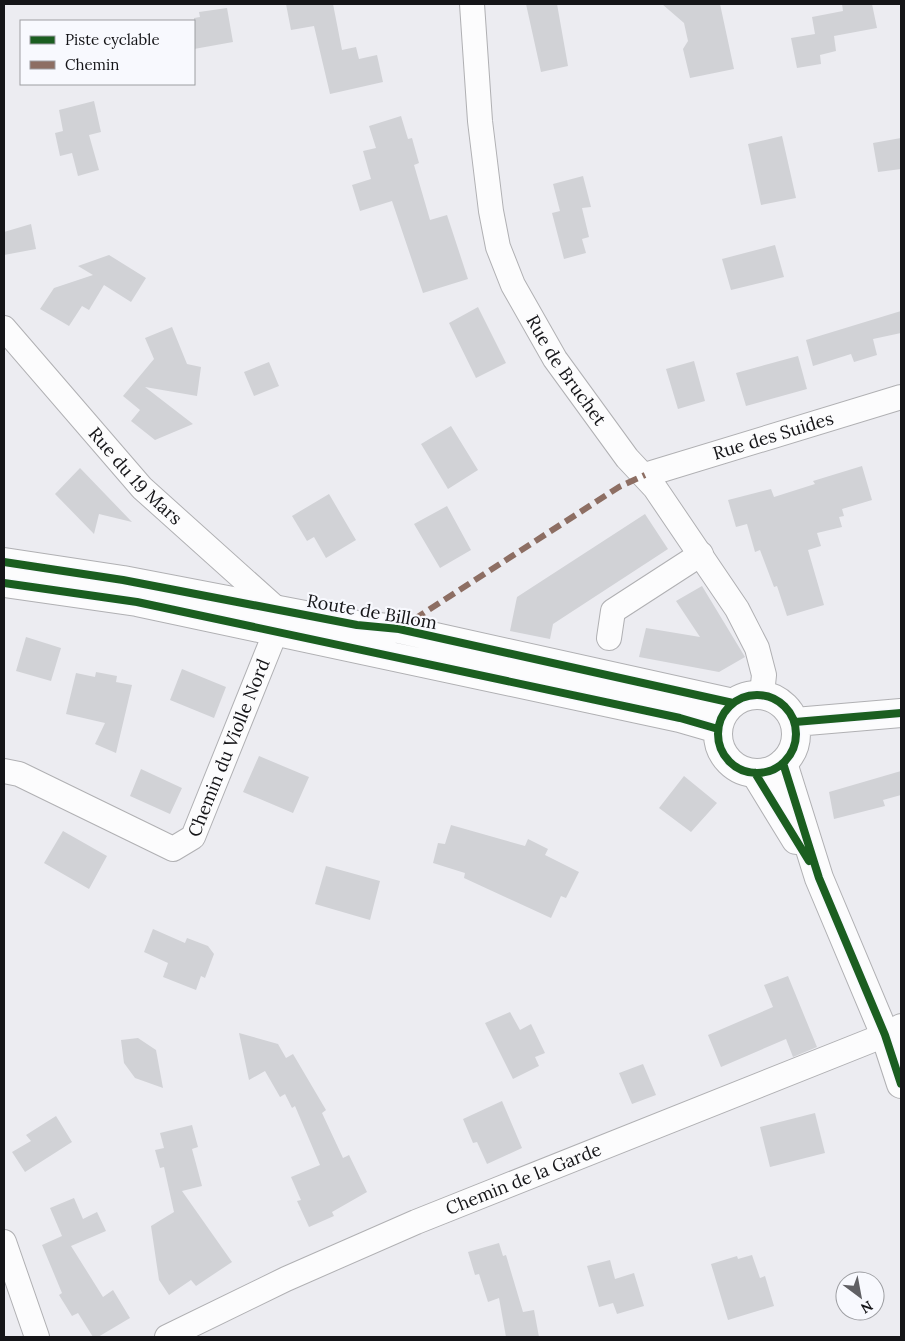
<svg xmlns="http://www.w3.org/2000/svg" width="905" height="1341" font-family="Lora,serif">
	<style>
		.building { fill: #d1d2d6 }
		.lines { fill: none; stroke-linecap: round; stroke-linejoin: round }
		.minor-casing { stroke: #b0b0b3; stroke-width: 26 }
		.tertiary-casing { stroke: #b0b0b3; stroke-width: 30 }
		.secondary-casing { stroke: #b0b0b3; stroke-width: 30 }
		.minor { stroke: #fcfcfd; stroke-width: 24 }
		.tertiary { stroke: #fcfcfd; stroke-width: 28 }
		.secondary { stroke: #fcfcfd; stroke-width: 28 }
		.quiet { stroke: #8d6e63; stroke-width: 6; stroke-dasharray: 12 6; stroke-linecap: butt }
		.cycleway-casing { stroke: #f8f9fe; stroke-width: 11 }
		.cycleway { stroke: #1b5e20; stroke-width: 8 }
		.labels { text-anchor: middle; stroke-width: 4.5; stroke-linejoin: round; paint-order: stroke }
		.street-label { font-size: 18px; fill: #151518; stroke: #f8f9fe }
	</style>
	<rect width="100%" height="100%" fill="#ececf1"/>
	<path class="building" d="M286,4h47l9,46 14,-3 3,12 18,-4 6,27 -53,12 -16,-68 -23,4z
		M526,4h31l11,62 -27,6z
		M662,4h58l14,65 -44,9 -7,-29 5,-8 -4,-18z
		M842,4h30l5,24 -43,8 2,15 -16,4 1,9 -24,4 -6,-30 24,-4 -3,-17 31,-6z
		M227,8l6,34 -39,7v-31l6,-1 -1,-5z
		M94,101l7,31 -12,3 10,35 -21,6 -6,-23 -12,3 -5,-23 8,-2 -4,-21z
		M401,116l7,23 4,-1 7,25 -5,2 16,55 17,-5 21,64 -45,14 -31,-92 -32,10 -8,-26 19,-6 -8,-28 13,-3 -7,-22z
		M782,136l14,62 -35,7 -13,-61z
		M901,138v31l-23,3 -5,-29z
		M583,176l8,31 -9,1 7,29 -7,2 4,14 -22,6 -12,-46 8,-2 -7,-27z
		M31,224l5,25 -32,6v-23z
		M775,245l9,32 -53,13 -9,-31z
		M109,255l37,23 -15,24 -27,-17 -15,25 -7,-4 -13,20 -29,-17 14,-21 39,-13 -15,-9z
		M478,307l28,56 -30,15 -27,-55z
		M901,311v22l-28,6 4,16 -23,7 -3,-8 -38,12 -7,-26z
		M172,327l15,37 14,3 -4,29 -52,-9 48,37 -38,16 -24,-19 9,-11 -17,-14 31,-37 -9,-21z
		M798,356l9,33 -61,17 -10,-33z
		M694,361l11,40 -27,8 -12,-40z
		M269,362l10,24 -25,10 -10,-24z
		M451,426l27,44 -30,19 -27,-45z
		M862,466l10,34 -30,9 2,7 -5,1 3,10 -25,6 4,13 -13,4 16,55 -37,11 -10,-30 -3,1 -14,-37 -5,2 -8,-28 -11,3 -8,-27 43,-11 3,8 41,-13 -2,-3z
		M80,468l52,54 -33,-8 -5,20 -39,-40z
		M329,494l27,46 -30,18 -12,-21 -7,4 -15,-25z
		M447,506l24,44 -31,18 -26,-44z
		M645,514l23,35 -115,75 -3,15 -40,-8 7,-34z
		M702,586l43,71 -26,15 -80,-15 7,-29 54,9 -24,-36z
		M26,637l35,11 -10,33 -35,-10z
		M182,669l44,18 -12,31 -44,-18z
		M96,672l21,4 -1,6 16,3 -16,68 -21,-9 10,-21 -39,-9 10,-41 19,4z
		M259,756l50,21 -16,36 -50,-21z
		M141,769l41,19 -12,26 -40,-18z
		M901,771v24l-18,5 2,6 -51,13 -5,-27z
		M684,776l33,27 -26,29 -32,-24z
		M451,825l74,21 3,-7 20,10 -3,6 34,17 -13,26 -5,-2 -10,22 -87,-40 1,-5 -32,-10 5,-20 7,1z
		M63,831l44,25 -18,33 -45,-26z
		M326,866l54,15 -10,39 -55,-16z
		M153,929l32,14 2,-5 21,8 6,8 -9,24 -4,-2 -5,14 -33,-13 5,-14 -24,-11z
		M788,976l29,71 -24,10 -7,-18 -65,28 -13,-32 65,-28 -9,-22z
		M510,1012l10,18 11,-6 14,29 -10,4 4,9 -26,13 -28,-56z
		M239,1033l39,11 8,14 7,-4 33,56 -4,3 21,45 6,-3 18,37 -35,20 2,4 -25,11 -12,-26 4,-1 -10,-23 29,-12 -25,-59 -3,2 -7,-14 -5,3 -15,-26 -16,9z
		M138,1038l18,12 7,38 -28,-10 -11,-15 -3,-23z
		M643,1064l13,31 -24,9 -13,-31z
		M502,1101l20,47 -35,16 -10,-22 -4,1 -10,-24z
		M815,1113l10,40 -55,14 -10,-40z
		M56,1116l16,26 -47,30 -13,-20 19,-11 -5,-6z
		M192,1125l6,22 -6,2 10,37 -20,5 50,71 -36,24 -5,-6 -22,15 -10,-15 -8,-54 23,-14 -10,-45 -4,1 -5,-18 9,-2 -4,-15z
		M74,1198l9,21 14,-7 9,19 -35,15 32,51 10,-7 17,28 -32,19h-5l-15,-24 -6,3 -13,-21 3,-2 -20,-48 20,-9 -12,-28z
		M499,1243l4,13 3,-1 17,57 11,-2 5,27h-33l-7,-39 -11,4 -9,-28 -4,1 -7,-23z
		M752,1255l8,23 5,-2 9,30 -46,14 -17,-56 26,-8 1,3z
		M610,1260l5,19 19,-6 10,33 -27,8 -4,-11 -14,4 -12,-41z"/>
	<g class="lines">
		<defs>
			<g id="minor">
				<path id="s1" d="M472,4l8,117 11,90 7,36 15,38 42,74 72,99 28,30 82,121 20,39 7,27 -2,19"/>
				<path id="s2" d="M4,328l138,160 137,123"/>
				<path id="s3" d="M645,475l256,-78"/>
				<path d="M609,638l4,-27 88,-57"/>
				<path id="s4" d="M4,771l15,3 154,75 20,-12 83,-206"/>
				<path d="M4,1242l33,95"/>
				<path id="s5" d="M167,1337l119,-58 130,-57 469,-187 16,-9"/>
			</g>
			<path id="tertiary" d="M783,763l36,115 66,157 16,49
				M755,773l41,67"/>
			<path id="secondary" d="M4,562l119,18 234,45 42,4 334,74
				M4,583l133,19 543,116 38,11
				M718 734a39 39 0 1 1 78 0a39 39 0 1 1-78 0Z
				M795,722l106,-9"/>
		</defs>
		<use href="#minor" class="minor-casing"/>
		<use href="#tertiary" class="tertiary-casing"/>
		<use href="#secondary" class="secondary-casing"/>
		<use href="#minor" class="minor"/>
		<use href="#tertiary" class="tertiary"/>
		<use href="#secondary" class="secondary"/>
		<path class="quiet" d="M399,629l220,-142 26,-12"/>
		<defs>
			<path id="cycleway" d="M4,562l119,18 234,45 42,4 334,74
				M4,583l133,19 543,116 38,11
				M718 734a39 39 0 1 1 78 0a39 39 0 1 1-78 0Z
				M795,722l106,-9
				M783,763l36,115 66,157 16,49
				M755,773l54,88"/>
		</defs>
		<use href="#cycleway" class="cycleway-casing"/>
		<use href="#cycleway" class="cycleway"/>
	</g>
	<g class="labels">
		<g class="street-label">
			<text dy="6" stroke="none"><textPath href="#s1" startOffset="386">Rue de Bruchet</textPath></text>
			<text dy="6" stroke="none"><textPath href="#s3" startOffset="134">Rue des Suides</textPath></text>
			<text dy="6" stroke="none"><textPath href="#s2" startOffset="198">Rue du 19 Mars</textPath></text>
			<text transform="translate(372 612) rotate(10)" y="6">Route de Billom</text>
			<text dy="6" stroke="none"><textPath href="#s4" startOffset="306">Chemin du Violle Nord</textPath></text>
			<text dy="6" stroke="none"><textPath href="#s5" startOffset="390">Chemin de la Garde</textPath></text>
		</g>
	</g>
	<rect width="905" height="1341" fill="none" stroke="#151518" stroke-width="10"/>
	<rect x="20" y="20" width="175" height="65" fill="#f8f9fe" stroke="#9d9ea2"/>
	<rect x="30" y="36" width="25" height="8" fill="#1b5e20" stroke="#9d9ea2"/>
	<text x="65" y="45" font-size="15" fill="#151518">Piste cyclable</text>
	<rect x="30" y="61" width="25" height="8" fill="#8d6e63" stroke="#9d9ea2"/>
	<text x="65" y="70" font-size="15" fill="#151518">Chemin</text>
	<g transform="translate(860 1296) rotate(148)"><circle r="24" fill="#f8f9fe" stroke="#9d9ea2"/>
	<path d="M0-4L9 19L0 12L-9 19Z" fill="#606064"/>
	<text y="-8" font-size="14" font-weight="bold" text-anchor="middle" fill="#151518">N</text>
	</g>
</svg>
